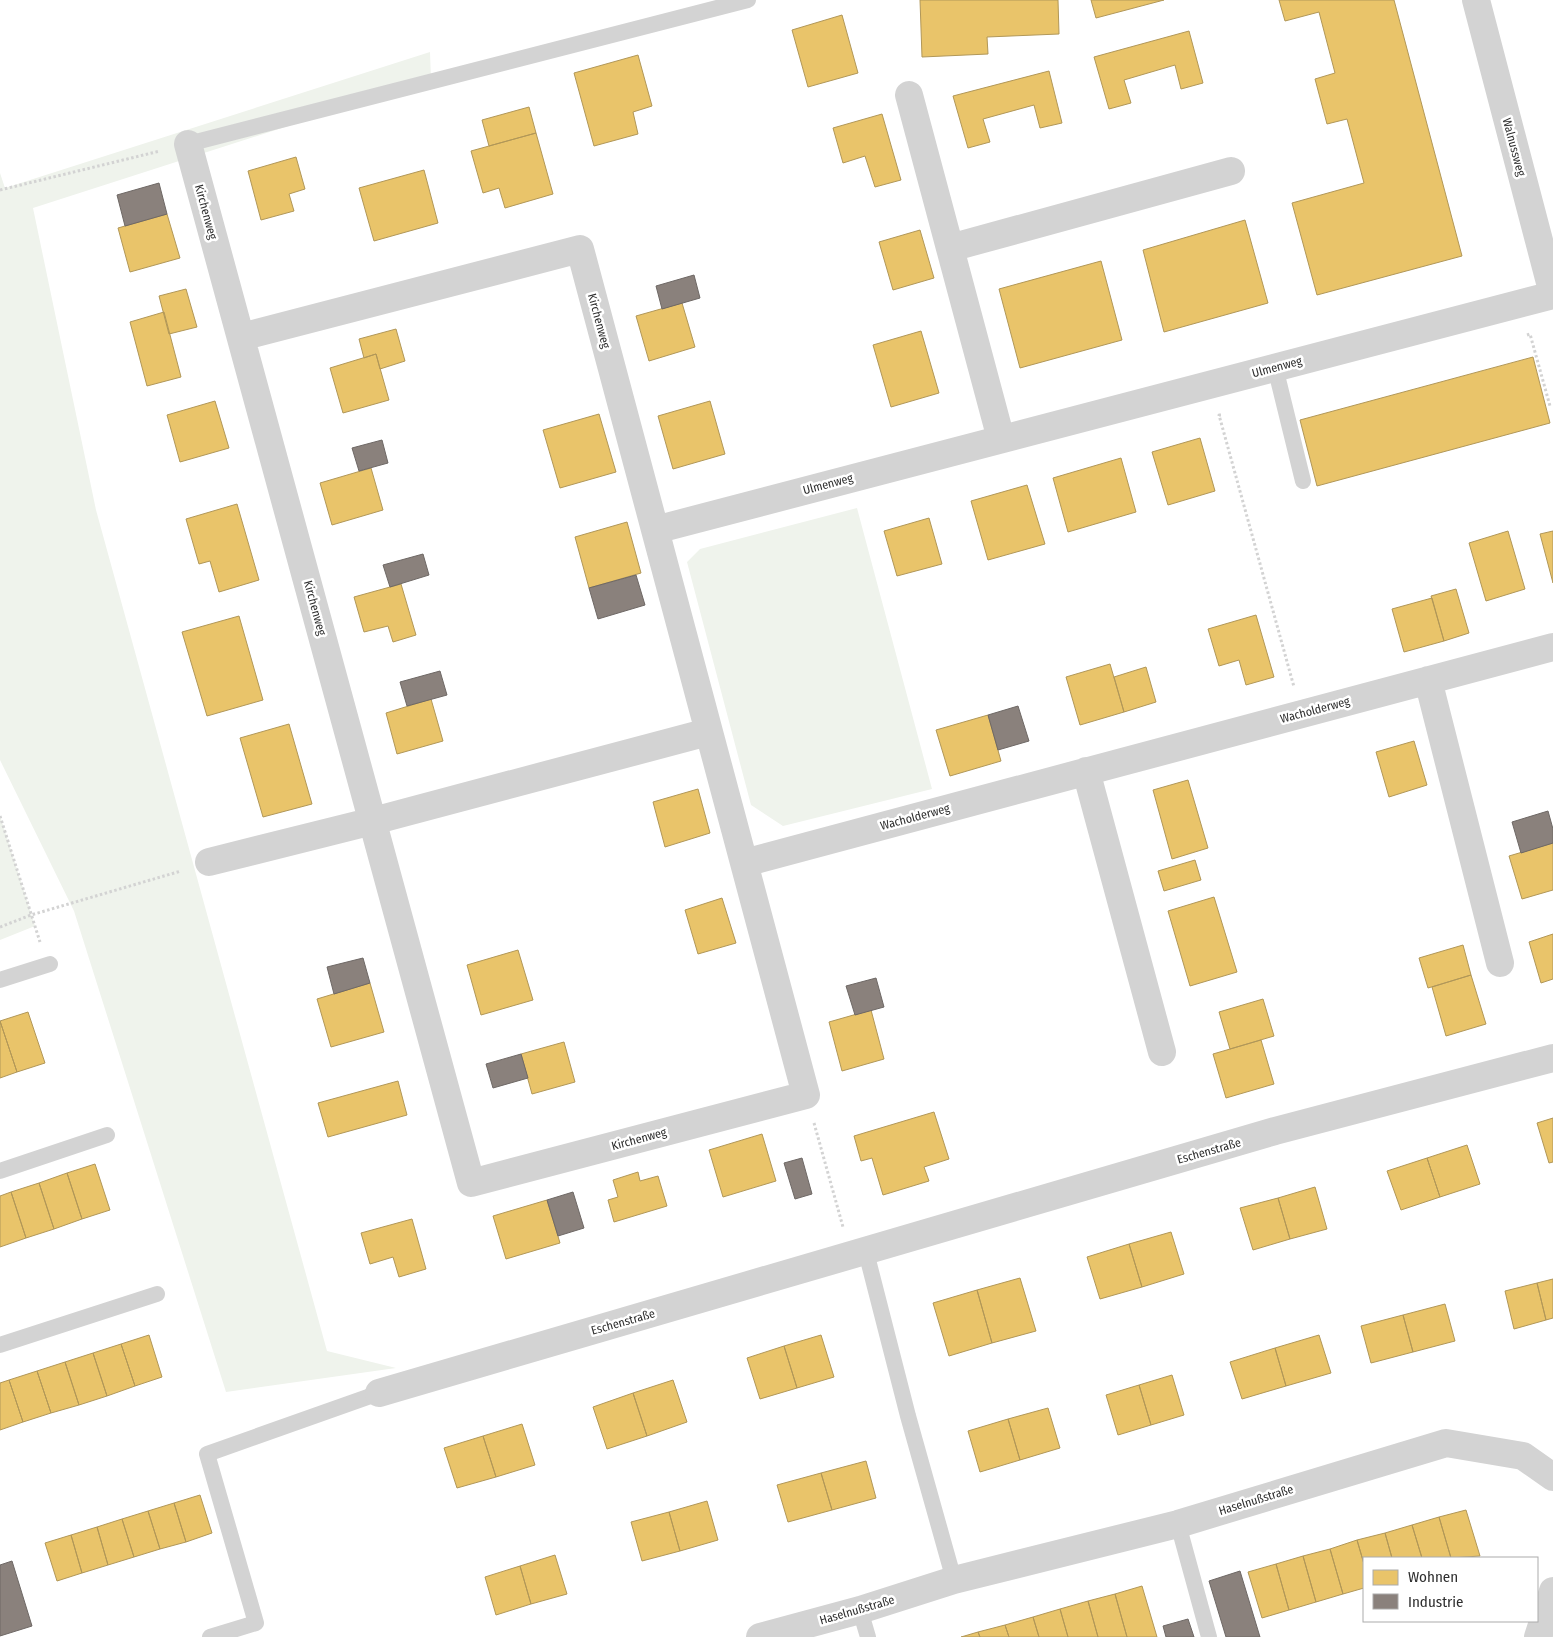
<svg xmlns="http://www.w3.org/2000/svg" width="1553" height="1637" font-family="'Fira Sans Condensed',sans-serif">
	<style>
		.green { fill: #eff3ec }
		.homes { fill: #e9c46a; stroke: #b19758 }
		.industry { fill: #8a817c; stroke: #6e6865 }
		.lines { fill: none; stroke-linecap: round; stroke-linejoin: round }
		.path { stroke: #d3d3d3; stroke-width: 3; stroke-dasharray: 2.5 2.5; stroke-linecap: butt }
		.service { stroke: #d3d3d3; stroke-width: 16 }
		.minor { stroke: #d3d3d3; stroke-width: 28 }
		.labels { text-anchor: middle; stroke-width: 5; stroke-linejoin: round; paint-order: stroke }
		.street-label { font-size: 12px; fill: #2e2e2e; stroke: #fff }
	</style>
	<rect width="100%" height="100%" fill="#fff"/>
	<path class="green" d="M430,52l1,28 -398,128 63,302 231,841 69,17 -170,24 -152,-481 -74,-151v-587l5,15z
		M857,508l75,281 -149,37 -32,-21 -64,-243 13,-13z
		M0,816l35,110 -35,14z"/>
	<path class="homes" d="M920,0h138l1,34 -72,3 1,17 -66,3z
		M1091,0h73l-68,18z
		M1279,0h115l68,256 -145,39 -25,-92 72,-20 -17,-64 -20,5 -12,-45 20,-6 -16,-61 -34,9z
		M842,15l16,58 -50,14 -16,-57z
		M1189,31l14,52 -22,6 -6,-24 -51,15 7,23 -22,6 -15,-52z
		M638,55l14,51 -19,6 5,22 -44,12 -20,-73z
		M1049,71l13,52 -22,5 -6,-23 -51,14 7,23 -22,6 -15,-52z
		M529,107l7,26 -47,13 -7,-26z
		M882,114l19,66 -26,7 -10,-31 -22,7 -10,-35z
		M536,133l17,61 -48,14 -6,-20 -16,5 -12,-42z
		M296,157l9,32 -16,5 5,17 -33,9 -13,-49z
		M424,170l14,53 -64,18 -15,-53z
		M167,214l13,44 -50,14 -12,-44z
		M1245,220l23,83 -104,29 -21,-82z
		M920,230l14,48 -41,12 -14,-48z
		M1101,261l21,79 -102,28 -21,-79z
		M186,289l11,38 -28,7 -10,-38z
		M682,303l13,44 -46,14 -13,-45z
		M164,312l17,65 -34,9 -17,-64z
		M396,329l9,32 -25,8 -4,-15 -12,4 -5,-19z
		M921,331l18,62 -48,14 -18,-62z
		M376,354l13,46 -46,13 -13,-45z
		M1533,357l17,66 -233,63 -17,-66z
		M215,401l14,47 -49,14 -13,-47z
		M710,401l15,53 -52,15 -15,-53z
		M599,414l17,58 -56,16 -17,-58z
		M1200,438l15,53 -47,14 -16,-53z
		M1121,458l15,54 -68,20 -15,-54z
		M371,468l12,42 -51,15 -12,-42z
		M1027,485l18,59 -57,16 -17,-59z
		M237,504l22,76 -40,12 -9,-31 -11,3 -13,-45z
		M929,518l13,46 -45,12 -13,-45z
		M627,522l14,51 -52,15 -14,-51z
		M1508,531l17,58 -39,12 -17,-58z
		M1553,531v52l-13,-49z
		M401,584l15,51 -23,7 -5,-16 -24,6 -10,-35z
		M1456,589l13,44 -25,8 -13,-45z
		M1432,598l12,43 -40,11 -12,-43z
		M1256,615l18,62 -28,8 -7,-25 -20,6 -11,-37z
		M239,616l24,84 -56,16 -25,-84z
		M1110,664l14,48 -44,13 -14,-48z
		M1146,667l10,35 -32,10 -10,-35z
		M431,699l12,42 -46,13 -11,-41z
		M988,715l13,46 -51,15 -14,-46z
		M289,724l23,80 -49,13 -23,-79z
		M1414,741l13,44 -38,12 -13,-45z
		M1188,780l20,68 -36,11 -19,-69z
		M698,789l12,44 -45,14 -12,-45z
		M1553,843v47l-31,9 -13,-43z
		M1195,860l6,20 -37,11 -6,-20z
		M1214,897l23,75 -47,14 -22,-75z
		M722,898l14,45 -38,11 -13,-44z
		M1553,934v45l-12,4 -12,-41z
		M1463,945l8,30 -43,13 -9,-30z
		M518,950l15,50 -52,15 -14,-50z
		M1471,975l15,49 -40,12 -14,-49z
		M370,983l14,49 -53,15 -14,-48z
		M1263,999l11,37 -44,13 -11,-37z
		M871,1010l13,49 -42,12 -13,-49z
		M28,1012l17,51 -28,9 -17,-51z
		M0,1021l17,51 -17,6z
		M1261,1040l13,44 -48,14 -13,-44z
		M564,1042l11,40 -43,12 -11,-40z
		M398,1081l9,34 -79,22 -10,-34z
		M934,1112l15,47 -25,8 5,14 -46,14 -11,-37 -11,3 -7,-25z
		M1553,1118v44l-4,1 -12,-40z
		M762,1134l14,47 -53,16 -14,-47z
		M1467,1145l13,39 -40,13 -13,-39z
		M1427,1158l13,39 -39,13 -14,-39z
		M95,1164l15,46 -28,9 -15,-46z
		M638,1172l2,9 18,-5 9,30 -53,16 -6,-22 10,-3 -5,-17z
		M67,1173l15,46 -28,10 -15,-46z
		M39,1183l15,46 -28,9 -15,-46z
		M1315,1187l12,42 -37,10 -12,-41z
		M11,1192l15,46 -26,9v-51z
		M1278,1198l12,41 -37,11 -13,-42z
		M547,1200l13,43 -54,16 -13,-43z
		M412,1219l14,50 -27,8 -6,-20 -23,7 -9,-31z
		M1171,1232l13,42 -42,13 -13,-43z
		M1129,1244l13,43 -42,12 -13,-42z
		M1020,1278l16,53 -44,12 -15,-53z
		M1553,1279v39l-7,2 -9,-37z
		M1537,1283l9,37 -32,9 -9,-38z
		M977,1290l15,53 -43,13 -16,-53z
		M1445,1304l10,37 -42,11 -10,-37z
		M1403,1315l10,37 -42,11 -10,-37z
		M149,1335l13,42 -27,9 -14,-42z
		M821,1335l13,42 -37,11 -13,-42z
		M1319,1335l12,38 -45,13 -11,-38z
		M121,1344l14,42 -28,10 -14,-43z
		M784,1346l13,42 -37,11 -13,-41z
		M1275,1348l11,38 -44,13 -12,-37z
		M93,1353l14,43 -28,9 -14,-43z
		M65,1362l14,43 -28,8 -14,-42z
		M37,1371l14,42 -28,9 -14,-42z
		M1172,1375l12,40 -33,10 -12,-40z
		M9,1380l14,42 -23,8v-47z
		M673,1380l14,42 -40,14 -14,-43z
		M1139,1385l12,40 -33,10 -12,-40z
		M633,1393l14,43 -40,13 -14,-42z
		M1048,1408l12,40 -40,12 -12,-41z
		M1008,1419l12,41 -40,12 -12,-41z
		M522,1424l13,41 -39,12 -13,-41z
		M483,1436l13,41 -39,11 -13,-40z
		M866,1461l10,37 -44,12 -11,-37z
		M821,1473l11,37 -44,12 -11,-37z
		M200,1495l12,38 -26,9 -12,-39z
		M707,1501l11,39 -38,11 -11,-39z
		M174,1503l12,39 -26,7 -12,-38z
		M1466,1510l14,46 -29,2 -12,-41z
		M148,1511l12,38 -26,8 -12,-38z
		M669,1512l11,39 -38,10 -11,-39z
		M1439,1517l12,41h-29l-10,-33z
		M122,1519l12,38 -26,8 -11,-38z
		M1412,1525l10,33h-30l-7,-25z
		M97,1527l11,38 -26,8 -11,-38z
		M1385,1533l7,25h-28v6l-7,-24z
		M71,1535l11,38 -25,8 -12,-38z
		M1357,1540l7,24v24l-21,6 -13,-45z
		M1330,1549l13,45 -27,8 -13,-46z
		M555,1555l12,39 -36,10 -11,-38z
		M1303,1556l13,46 -27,8 -13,-46z
		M1276,1564l13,46 -27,8 -14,-46z
		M520,1566l11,38 -35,11 -11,-38z
		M1142,1586l15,51h-30l-12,-43z
		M1115,1594l12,43h-29l-10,-36z
		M1088,1601l10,36h-30l-8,-28z
		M1060,1609l8,28h-29l-6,-20z
		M1033,1617l6,20h-30l-4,-12z
		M1005,1625l4,12h-29l-2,-5z
		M978,1632l2,5h-19z"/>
	<path class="industry" d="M159,183l8,31 -42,12 -8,-31z
		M694,275l6,23 -38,11 -6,-23z
		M382,440l6,23 -29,8 -7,-23z
		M423,554l6,21 -39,12 -7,-22z
		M636,575l9,30 -47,14 -9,-31z
		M440,671l7,24 -40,11 -7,-24z
		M1018,706l11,35 -31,9 -10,-35z
		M1548,811l5,18v14l-32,10 -9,-31z
		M363,958l7,25 -36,11 -7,-27z
		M876,978l8,29 -29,8 -9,-29z
		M521,1054l7,24 -35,10 -7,-24z
		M802,1158l10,36 -17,5 -11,-36z
		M573,1192l11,36 -26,8 -11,-36z
		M12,1561l20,65 -32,10v-71z
		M1240,1571l20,66h-34l-17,-56z
		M1188,1619l6,18h-28l-3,-11z"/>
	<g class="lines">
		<path class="path" d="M0,190l160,-39
			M1527,335l3,-1 20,72
			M1221,415h-2l75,272
			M0,816l40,126
			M0,927l31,-12 150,-44
			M814,1123l29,104"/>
		<path class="service" d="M188,144l560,-144
			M1275,367l28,114
			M0,980l50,-16
			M0,1171l107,-36
			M866,1252l42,164 46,164
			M0,1345l157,-51
			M1178,1524l31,113
			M860,1610l8,27
			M210,1637l46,-14 -49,-169 172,-61"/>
		<path class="minor" d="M1476,0l77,294
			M909,95l92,344
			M188,144l283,1039 335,-88 -226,-846 -339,88
			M950,248l281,-77
			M655,530l898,-235
			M1428,680l72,283
			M1086,771l76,281
			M209,862l164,-41 335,-89
			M744,863l809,-216
			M379,1393l896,-262 278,-73
			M760,1637l100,-27 94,-30 224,-56 268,-81 77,13 30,21
			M1538,1637l15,-46"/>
	</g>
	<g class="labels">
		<g class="street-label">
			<text transform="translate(1514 147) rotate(75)" y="4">Walnussweg</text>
			<text transform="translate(206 212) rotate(75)" y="4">Kirchenweg</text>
			<text transform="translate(599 321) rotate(75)" y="4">Kirchenweg</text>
			<text transform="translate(1277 367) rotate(-15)" y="4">Ulmenweg</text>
			<text transform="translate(828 484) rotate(-15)" y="4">Ulmenweg</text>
			<text transform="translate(315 608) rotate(75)" y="4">Kirchenweg</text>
			<text transform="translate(1315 710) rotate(-15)" y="4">Wacholderweg</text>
			<text transform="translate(915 817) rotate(-15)" y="4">Wacholderweg</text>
			<text transform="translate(639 1139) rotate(-15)" y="4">Kirchenweg</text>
			<text transform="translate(1209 1151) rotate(-16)" y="4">Eschenstraße</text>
			<text transform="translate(623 1322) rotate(-16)" y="4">Eschenstraße</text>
			<text transform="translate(1256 1500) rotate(-17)" y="4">Haselnußstraße</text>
			<text transform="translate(857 1610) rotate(-16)" y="4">Haselnußstraße</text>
		</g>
	</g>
	<rect x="1363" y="1557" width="175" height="65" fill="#ffffff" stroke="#ababab"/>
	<rect x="1373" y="1570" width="25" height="15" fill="#e9c46a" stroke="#ababab"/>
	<text x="1408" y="1582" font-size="15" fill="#2e2e2e">Wohnen</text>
	<rect x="1373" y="1594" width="25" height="15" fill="#8a817c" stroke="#ababab"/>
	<text x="1408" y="1607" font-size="15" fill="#2e2e2e">Industrie</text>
</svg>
